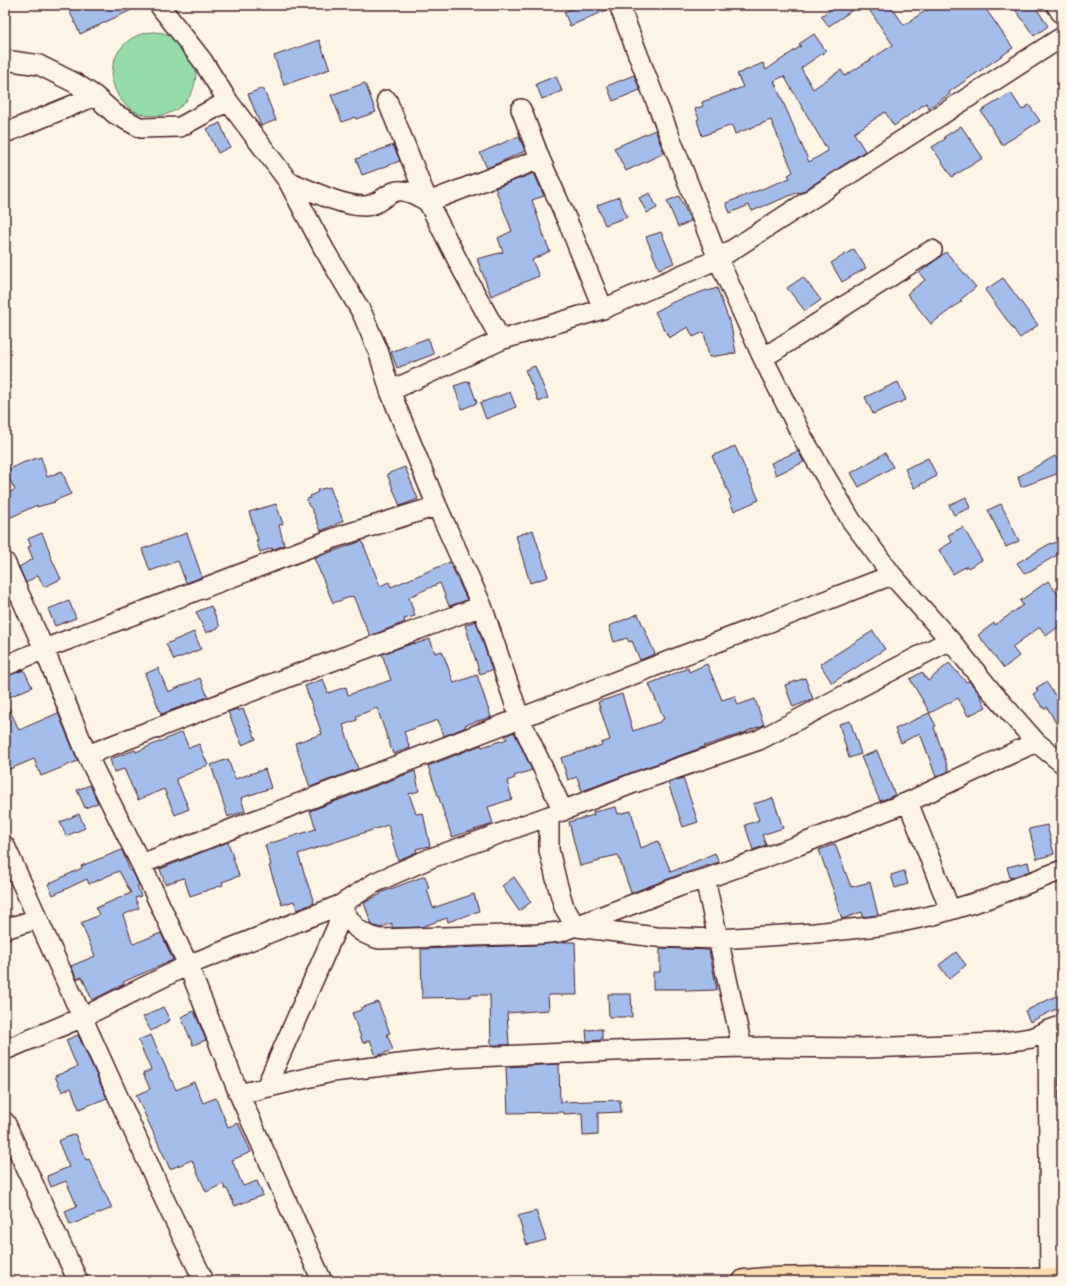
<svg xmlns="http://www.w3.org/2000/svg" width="1067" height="1286" font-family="Pangolin,sans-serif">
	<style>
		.green { fill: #96dca8; stroke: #707e6a }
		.building { fill: #a4beeb; stroke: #4a1f2b; fill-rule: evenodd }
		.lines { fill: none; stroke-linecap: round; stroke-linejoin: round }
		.minor-casing { stroke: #4a1f2b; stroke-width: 22 }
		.major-casing { stroke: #4a1f2b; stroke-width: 25 }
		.minor { stroke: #fcf5e5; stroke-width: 19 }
		.major { stroke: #faddab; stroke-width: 22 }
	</style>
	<rect width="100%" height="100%" fill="#fcf5e5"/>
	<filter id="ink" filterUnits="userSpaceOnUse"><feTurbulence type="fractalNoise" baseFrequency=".025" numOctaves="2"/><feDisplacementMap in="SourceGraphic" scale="8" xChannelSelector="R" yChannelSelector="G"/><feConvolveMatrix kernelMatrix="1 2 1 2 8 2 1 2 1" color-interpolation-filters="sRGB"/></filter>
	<g filter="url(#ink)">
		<path class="green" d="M112 74a42 42 0 1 1 84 0a42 42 0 1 1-84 0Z"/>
		<path class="building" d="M81,5h61l-62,29 -11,-24z
			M580,5h28l1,4 -39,17 -6,-14z
			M838,5h22l-31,21 -8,-10z
			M866,5h24l14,20 30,-20h49l30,43 -64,44 1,2 -21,14 -3,-5 -32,23 -9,-14 -31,21 11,18 -65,42 -1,-1 -47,19 -3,-6 -19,8 -4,-10 64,-25 -2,-3 5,-3 -22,-52 -36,14 -3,-9 -30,11 -5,-16 2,-1 -4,-10 8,-3 -1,-4 41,-15 -6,-13 26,-11 3,7 35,-24 -2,-2 15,-10 12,17 -25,17 12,21 28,-19 4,6 48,-31zM784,76l44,75 -19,11 -35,-81z
			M1012,5h22l14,21 -14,10z
			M319,40l11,29 -46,16 -10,-29z
			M634,75l6,15 -27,11 -6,-15z
			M556,76l6,15 -20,8 -6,-15z
			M365,83l11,29 -20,7 -1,-2 -13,5 -11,-27z
			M263,88l13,32 -15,6 -13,-32z
			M1011,93l11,17 7,-5 11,16 -38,24 -21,-34z
			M220,123l10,24 -12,6 -11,-24z
			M961,126l22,32 -31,19 -20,-30 13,-8 -1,-2z
			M655,130l9,23 -38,18 -12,-23z
			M519,136l6,15 -38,17 -7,-15z
			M393,145l7,16 -38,14 -6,-16z
			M534,173l10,23 -12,4 14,42 4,9 -18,9 7,16 -48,20 -14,-37 26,-7 -5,-14 14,-7 -17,-43z
			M650,193l7,15 -10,5 -8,-15z
			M679,196l12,25 -13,6 -11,-26z
			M619,197l8,20 -22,8 -8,-20z
			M661,232l13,31 -15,6 -13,-32z
			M854,249l12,19 -24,14 -11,-19z
			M946,252l30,35 -16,13 2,1 -31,23 -24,-30 18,-14 -6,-7z
			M803,277l18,23 -16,11 -18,-23z
			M1003,278l35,47 -18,13 -35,-48z
			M717,288l14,38 5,27 -27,4 -5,-25 -11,5 -5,-10 -19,11 -14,-26 18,-10 34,-12 1,1z
			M428,338l6,16 -37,14 -6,-16z
			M535,366l13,32 -9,4 -14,-32z
			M469,381l8,22 -15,6 -8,-23z
			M898,382l8,18 -33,14 -8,-17z
			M510,392l6,15 -30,12 -6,-16z
			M735,446l24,54 -25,11 -5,-11 2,-2 -19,-42z
			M798,451l6,11 -28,13 -5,-12z
			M885,453l8,14 -34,20 -8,-14z
			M1055,456l7,12v4l-41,15 -3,-10z
			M41,457l6,20 15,-6 9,23 -17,7 1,1 -18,5v-2l-32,15v-26l10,-4 -10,-19 20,-9z
			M928,458l9,18 -23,12 -9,-19z
			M405,467l13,32 -18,7 -13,-32z
			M330,487l13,34 -22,10 -9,-22 -4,-4 -1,-6 4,-1 -1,-2 8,-4 -1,-2z
			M966,497l4,11 -16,7 -5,-10z
			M276,504l7,20 -4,1 5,20 -12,5v-2l-12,4 -4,-12h2l-9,-28z
			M1001,504l18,37 -13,6 -18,-37z
			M963,527l19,33 -14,8 -1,-2 -14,8 -14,-24 13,-8 -4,-7z
			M533,530l15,47 -18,6 -14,-47z
			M42,533l8,19 -1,1 12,26 -17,8 -6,-12 -12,8 -7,-16 14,-8 -5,-12 3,-1 -3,-7z
			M187,533l15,44 -16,6 -8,-22 -28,10 -8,-22z
			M1062,539v13l-37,22 -8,-11 34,-20 1,1z
			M362,541l18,45 9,-4 2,5 59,-25 17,38 -18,6 -9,-23 -31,14 6,19 -11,3 1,3 -35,14 -17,-40 -20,7 -19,-45z
			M1048,581l14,19v24l-16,12 -6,-9 -28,20 7,9 -15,12 -26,-33 16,-12 1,2 28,-20 -3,-4z
			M69,601l7,17 -21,8 -7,-17z
			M211,606l9,21 -14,6 -10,-21z
			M638,614l17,40 -15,6 -8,-19 -3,1 -2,-4 -13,4 -5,-16z
			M476,621l16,49 -12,4 -15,-49z
			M873,631l12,18 -53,34 -12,-19z
			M194,632l7,17 -27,11 -8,-16z
			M430,639l5,14 7,-2 12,32 23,-8 14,42 -26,8 1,2 -22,9 -6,-16 -34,12 6,16 -17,6 -16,-46 -21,8 1,4 -14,5 15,44 -48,18 -15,-44 27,-9 -17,-48 18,-7 5,14 18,-6 2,8 43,-15 -9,-26 32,-11 1,1z
			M949,663l17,19 3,-1 9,11 8,15 -18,9 -10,-18 -28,15 -20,-34 12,-7 6,9z
			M707,664l15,36 13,-4 3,9 17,-6 9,26 -17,6v1l-43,14v1l-74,26 -48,18 -5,-14 -9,3 -7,-22 41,-13 -1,-2 9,-3 -12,-38 24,-8 11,37 27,-9v-1l4,-2 -15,-35 39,-16 1,4z
			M158,668l10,24 32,-14 8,19 -47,17 -16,-40z
			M24,670l8,17 -27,12v-22z
			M805,678l8,21 -20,8 -8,-22z
			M1046,682l16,23v29l-15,-27 -3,2 -11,-15 5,-3 -2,-3z
			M5,699l14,31 39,-17 20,48 -37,15 -7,-17 -29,12z
			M237,709l1,2 5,-2 13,30 -14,6 -14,-33z
			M929,713l7,13 -2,1 15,44 -13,6 -16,-44 -19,10 -6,-14z
			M850,721l11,33 -12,4 -10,-34z
			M182,732l7,16 10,-4 9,21 -32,14 13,30 -14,6 -11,-26 -26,11 -14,-31 -10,3 -4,-13 25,-9 1,2z
			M514,732l18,38 -18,6 1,2 -8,3 5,18 -24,8 5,17 -41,13 -24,-71 53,-21 1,2 25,-8 -2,-3z
			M877,751l18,44 -15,6 -19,-44z
			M228,759l7,20 30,-10 6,19 -30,10 4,13 -17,6 -17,-52z
			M415,771l4,20 -10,3 7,20 7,-1 7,33 -14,3 1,3 -19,8 -10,-35 -90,29 16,49 -17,7 -3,-9 -12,4 -13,-39 2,-1 -6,-20 51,-16 -6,-18z
			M683,778l15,44 -15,5 -15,-44z
			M90,785l8,18 -13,5 -8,-18z
			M773,798l10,30 -21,7 4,10 -13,5 -8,-25 14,-5 -6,-16z
			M616,807l2,7 13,-3 10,37 17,-7 13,31 44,-19 4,9 -40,13 -48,18 -13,-38 -18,4v2l-20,5 -11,-44 25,-7 -1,-3z
			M79,814l6,14 -19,8 -6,-14z
			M1047,825l7,29 -17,5 -8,-30z
			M228,842l11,34 -17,6 1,3 -33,11 -6,-18 -19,6 -5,-15z
			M835,844l16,43 19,-5 8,33 -15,2 -1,-5 -20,7 -7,-21h1l-17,-48z
			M122,850l8,21 2,-1 7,15 -2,1 4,10 -6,2 4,10 -16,7 10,29 28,-11 12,27 -50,22 1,2 -32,16 -10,-23 -5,2 -6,-13 24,-10 -14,-33 18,-8 -3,-7 35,-15 -12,-22 -30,13 -2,-5 -34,16 -5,-11 34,-16 -1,-2z
			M1028,862l2,9 -20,7 -3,-11z
			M904,871l4,13 -13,4 -4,-13z
			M425,876l4,12 -2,1 6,19 41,-14 5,17 -31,11 -1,-4 -26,9 -29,1v-5l-12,5 -8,-3 -8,-22 17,-9 -1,-1z
			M514,877l17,25 -12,9 -17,-25z
			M564,942h11l2,53h-29l1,15 -42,3 2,32h-18l-1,-50h-20v2l-48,1 -1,-49 115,-4z
			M660,948l49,2 8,40 -31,1v-2h-33v-17h7z
			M956,952l10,13 -17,14 -10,-14z
			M608,994h23l1,23h-23z
			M1056,996l6,10 -32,16 -5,-11z
			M378,1002l12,31 -3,1 6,16 -17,6 -6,-16 -7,3 -11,-30 9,-3v-2z
			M163,1007l7,13 -19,11 -8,-14z
			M194,1011l12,29 -13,5 -12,-28z
			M602,1029v11l-15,1 -1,-11z
			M78,1035l29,63 -28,11 -8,-21 -9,4 -7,-16 22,-9 -11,-27z
			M151,1035l25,55 18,-8 9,21 13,-5 12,29 10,-4 13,29 -19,8 11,26 14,-5 6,14 -28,11 -8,-17h-2l-2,-5 -17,8 -14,-32 -22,9 -34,-74 14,-6 -7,-16 8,-3 -13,-30z
			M559,1064l1,38 60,-2 1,12 -23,1v22l-15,1 -1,-23 -18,1v-2l-56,1 -2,-46z
			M75,1134l11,26 3,-1 23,49 -42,17 -5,-14 12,-5 -11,-25 -15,6 -4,-11 22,-9 -11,-26z
			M536,1211l10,29 -19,5 -9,-29z"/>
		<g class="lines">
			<defs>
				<path id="minor" d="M159,5l43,55 26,41 60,80 36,68 38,64 17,40 11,38 47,115 45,100 38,113 43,92
					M619,5l33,86 66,168 45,99 40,80 48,82 41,55 58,65 42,52 44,50 26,21
					M1056,5l6,9
					M5,60l34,5 36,18 20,13 20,18 26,14 39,-1 48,-26
					M387,100l41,102 36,71 37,67
					M521,109l19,50 30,68 33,82
					M5,133l90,-37
					M288,181c21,9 54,25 76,25 17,0 25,-18 39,-15 9,1 17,6 25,11l112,-43
					M763,358l169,-108
					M390,391l111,-51 102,-31 115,-50 344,-222
					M5,562l39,87 43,106 54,109 47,101 51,129 83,187
					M5,666l39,-17 293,-112 100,-31
					M87,755l202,-78 193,-71
					M908,802l42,108
					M549,816v34l8,33 7,24 12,20
					M5,846l161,357 38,78
					M141,864l751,-289
					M705,879l37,168
					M340,905c13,20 15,27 39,34l160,-5 21,-2 123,-47 22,-6 89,-32 114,-45 128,-60
					M577,927l79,10 63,2 96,-6 72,-8 47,-10 56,-17 72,-28
					M5,929l32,-10
					M1048,1030l2,251
					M5,1050l78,-33 105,-52 152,-60 36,-23 55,-24 118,-42 85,-33 125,-43 191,-100
					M266,1087l78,-176
					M239,1094l93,-22 119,-14 186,-8 105,-3 125,1 131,-5 33,-5 31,-13
					M5,1122l73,159"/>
				<path id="major" d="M744,1281l22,-2 56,-1 240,2"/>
			</defs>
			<use href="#minor" class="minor-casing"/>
			<use href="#major" class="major-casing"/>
			<use href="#minor" class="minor"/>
			<use href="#major" class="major"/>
		</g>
	</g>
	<rect width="1067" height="1286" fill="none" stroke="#fcf5e5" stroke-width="20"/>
	<rect x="10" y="10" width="1047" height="1266" fill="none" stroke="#4a1f2b" stroke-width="1.5" filter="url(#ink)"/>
</svg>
